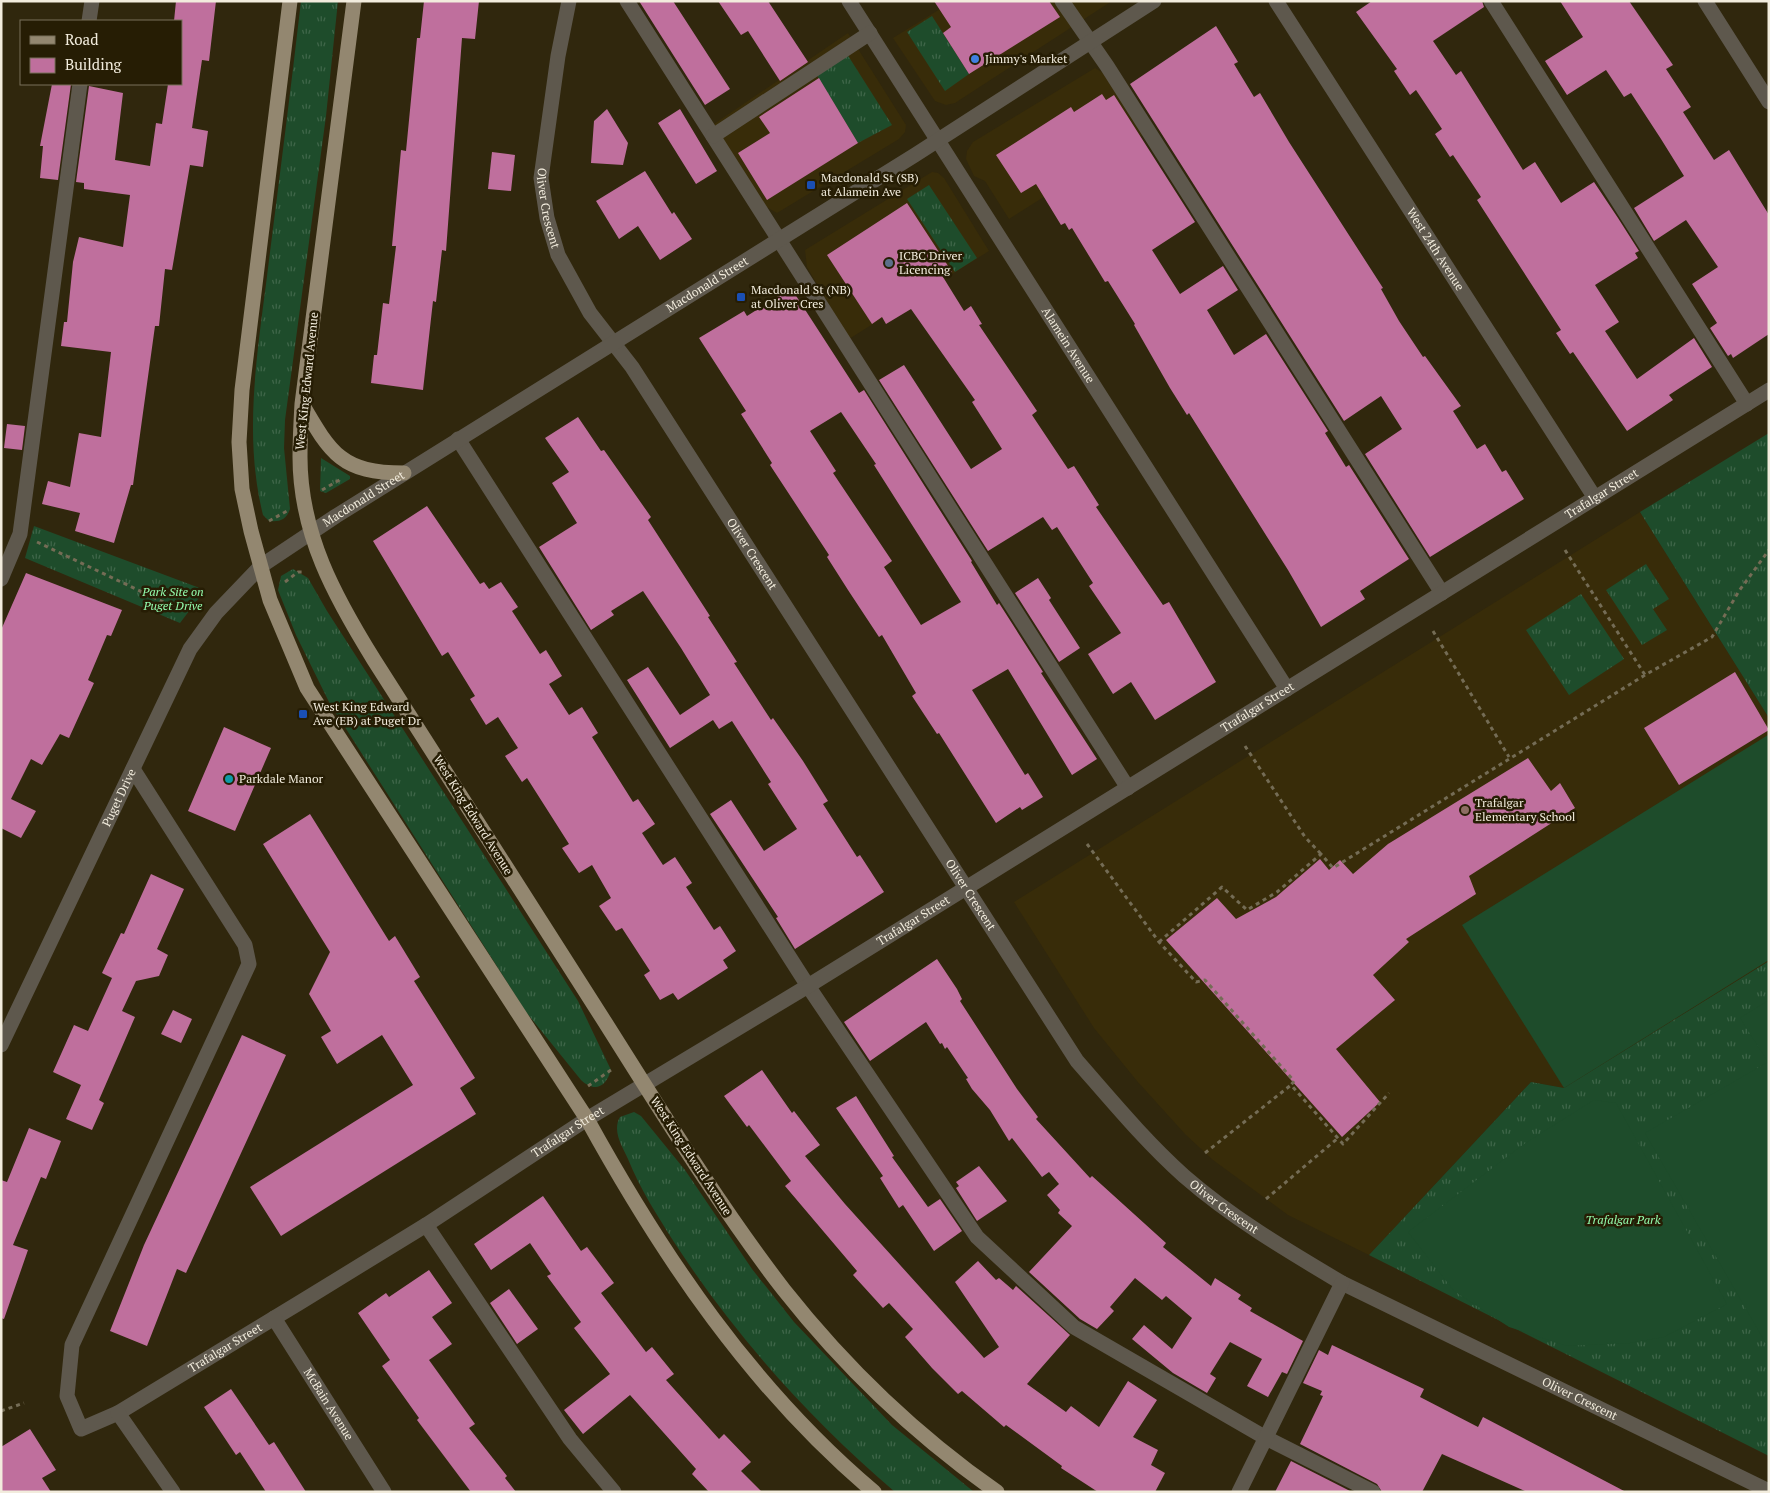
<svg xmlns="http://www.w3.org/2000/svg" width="1770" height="1493" font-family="'PT Serif',serif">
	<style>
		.built { fill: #382c09 }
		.grass { fill: url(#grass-tufts) }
		.pitch { fill: #1e4c2b }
		.building { fill: #bf6f9d; fill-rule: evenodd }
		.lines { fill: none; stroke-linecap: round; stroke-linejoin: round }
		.path { stroke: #746c55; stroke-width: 3; stroke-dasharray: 4 4; stroke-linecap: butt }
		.minor { stroke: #5e584d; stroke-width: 15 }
		.major { stroke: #938770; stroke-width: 15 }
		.shop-dot { fill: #3f7fe0; stroke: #261d04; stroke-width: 2 }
		.transit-dot { fill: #1a4fb4; stroke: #261d04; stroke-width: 2 }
		.service-dot { fill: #5c6f8a; stroke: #261d04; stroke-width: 2 }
		.culture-dot { fill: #0f9aa8; stroke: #261d04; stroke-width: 2 }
		.education-dot { fill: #8d6e63; stroke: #261d04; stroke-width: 2 }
		.labels { text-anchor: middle; stroke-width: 5; stroke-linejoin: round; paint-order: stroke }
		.poi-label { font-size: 12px; fill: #f2ecdd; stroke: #261d04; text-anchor: start }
		.street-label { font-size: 12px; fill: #f2ecdd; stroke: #261d04 }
		.park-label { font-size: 12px; font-style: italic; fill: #93fcad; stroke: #261d04 }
	</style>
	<defs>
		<pattern id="grass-tufts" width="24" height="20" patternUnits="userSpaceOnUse" patternTransform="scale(1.25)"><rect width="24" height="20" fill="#1e4c2b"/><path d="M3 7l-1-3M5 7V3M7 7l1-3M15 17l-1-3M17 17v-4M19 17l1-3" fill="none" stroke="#3f6649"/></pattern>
	</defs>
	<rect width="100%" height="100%" fill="#30270d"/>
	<path class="built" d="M953,1h159l-157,102 -9,2 -11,-4 -42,-63z
		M848,33l58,92 -1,7 -6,7 -122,74 -14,-8 -49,-81z
		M1095,68l8,5 41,61 -135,85 -24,-38 -11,-5 -8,-17 1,-8 6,-9z
		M932,172l6,1 6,5 45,73 -140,88 -42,-72 -2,-17z
		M1640,512l129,206v243l-205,127 -33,-6 -162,173 -81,-40 -75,-55 -28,-26 -48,-53 -43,-53 -80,-126z"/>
	<path class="grass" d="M301,1h37l-12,115 -41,304 -1,28 6,61c-4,11 -10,13 -21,12l-6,-6c-21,-84 -4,-170 6,-255 11,-86 22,-172 32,-259z
		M932,16l37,58 -24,17 -38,-59z
		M847,54l45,71 -34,18 -43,-71z
		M929,185l48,73 -22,14 -48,-73z
		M1769,433v285l-129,-206z
		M321,458l29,18v3l-24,14 -6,-2z
		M34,526l171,64 -25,33 -155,-65z
		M1646,564l23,35 -16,10 14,21 -25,15 -36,-55z
		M293,569l15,9 19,33 251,390 33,69c-5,17 -16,23 -30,10l-55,-68 -197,-310 -33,-67 -18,-45 3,-14z
		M1581,594l43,65 -55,36 -43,-65z
		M1769,961v495l-400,-201 162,-173 33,6z
		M634,1112l7,4 44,54 67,99 42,53 98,103 82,67h-79c-85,-73 -160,-156 -221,-250 -17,-27 -34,-53 -46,-83 -6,-13 -16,-28 -8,-42z"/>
	<path class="pitch" d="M1768,735l1,225 -205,128 -102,-163z
		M1769,1000v349l-124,-216 123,-71 -28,-44z
		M1594,1100l22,3 111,201 -63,33 -34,6 -63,3 -58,-19 -55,-36 -46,-59 116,-88z"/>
	<path class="building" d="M176,1h40l-7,60 -7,-1 -10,68 16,3 -5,36 -13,-2 -18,105 -7,-1 -6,57h-4l-22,159h-2l-17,58 -39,-12 5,-18 -38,-9 6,-23 22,6 9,-54 22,4 10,-85 -50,-6 3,-24h3l6,-60 6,-25 44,10 7,-52 -46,-6v-6l-8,-1 13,-96 34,7 -8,67 35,6 6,-43 6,1 6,-40h13v-63h-7z
		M424,1h55l-4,38 -13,-1 -16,213 -4,-1 -6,52 -3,-1 -10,89 -52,-7 3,-28h3l6,-52 6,1 7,-58h-4l9,-96 5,1 11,-113h3z
		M639,1h34l57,88 -25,16z
		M718,1h50l40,61 -28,19 -32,-50 -7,4z
		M934,1h115l11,16 -91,57 -26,-41 8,-6z
		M1372,1h110l2,6 -51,34 23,34 5,-4 62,99 12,-8 26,41 33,-21 24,36 21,33 -4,2 3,5 -43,27 24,37 -14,9 32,48 57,-41 18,29 -43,28 4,5 -46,31 -54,-79 -3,2 -14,-21 5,-3 -84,-130 4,-3 -28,-42 -3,2 -15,-23 7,-5 -26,-39 -6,5 -16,-24 3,-2 -41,-57z
		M1560,1h69l44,64 -7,4 25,38 -8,5 31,48 15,-10 40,65v119l-36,24 -2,-4 -3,2 -18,-28 7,-5 -25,-39 26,-17 -32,-47 -32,21 -20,-33 50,-32 -23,-37 -30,-46 -7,4 -18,-27 -39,25 -22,-34 38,-24z
		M1216,26l22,36 -4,2 20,33 6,-4 29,49 94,146 -2,1 18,32 24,36 2,-1 36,50 -8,5 24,38 8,-5 17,28 4,-2 18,29 -94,58 -65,-103 37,-25 -21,-33 -37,25 -214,-337z
		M819,78l39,65 -91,57 -29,-47 32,-20 -11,-16z
		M52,84h19l-13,96 -18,-2 3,-32h-3z
		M1102,94l4,6 8,-5 81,127 -43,28 28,44 43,-28 15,24 -31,20 27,45 32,-21 62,97 -3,2 21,34 3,-2 60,94 -49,32 5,8 -44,28 -33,-57 -99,-157 -2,2 -17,-27 -36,-63 1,-1 -27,-43 -3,1 -33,-54 -3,2 -4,-7 -4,2 -25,-41 -15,9 -25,-38 75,-48 3,5z
		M607,109l21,34 -5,22 -32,-2 3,-42z
		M680,109l37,62 -21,13 -38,-61z
		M492,152l23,3 -4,36 -23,-2z
		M645,171l27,43 2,-2 18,27 -32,21 -22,-34 -19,13 -23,-38z
		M907,203l45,69 -9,5 21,34 7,-5 11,18 -3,1 58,86 -5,4 36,54 6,-3 25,39 -3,2 67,98 6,-3 47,80 -61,38 -24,-38 -18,12 -25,-40 33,-21 -32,-47 4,-3 -36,-56 -5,3 -9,-13 -55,34 -109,-171 25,-15 67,104 31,-20 -30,-47 3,-2 -64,-91 -25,15 -4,-7 -10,7 -45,-69z
		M791,288l68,105 5,-3 108,171 -1,1 26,43 2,-2 44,69 -2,1 56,86 -25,16 -64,-106 -36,21 53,85 3,-2 15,24 -21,13 -2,-3 -24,16 -57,-90 -2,1 -25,-38 4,-3 -34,-58 -3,2 -31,-47 -21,-33 2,-2 -59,-90 2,-2 -31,-49 5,-3 -47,-73 45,-27 3,5zM841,412l35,52 -2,1 87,137 -40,23 -37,-58 8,-6 -59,-88 3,-2 -26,-40z
		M578,417l23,34 3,-1 47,67 -3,3 62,96 -2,1 29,45 -3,1 37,57 2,-2 30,43 25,40 -5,3 34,53 3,-2 24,37 -89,57 -19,-31 2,-1 -68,-103 21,-14 33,51 33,-22 -29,-45 3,-2 -39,-61 -13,8 -6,-9 -43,28 -43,-68 21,-13 32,48 30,-20 -29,-47 -38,-57 -32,20 3,4 -23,15 -52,-83 38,-24 -25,-40 17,-11 -24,-34z
		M7,424l18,2 -3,24 -18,-2z
		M427,506l53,78 4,-2 5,7 12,-7 17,25 -6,4 28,43 6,-4 16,26 -13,8 20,31 13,-8 16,26 -6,4 41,65 5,-3 17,25 -13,9 21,32 12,-8 17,26 -6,4 28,43 6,-4 16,25 -13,9 5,8 -50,32 -5,-7 -13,7 -16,-25 6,-4 -28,-43 -6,3 -17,-25 12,-8 -19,-33 -13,8 -17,-25 7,-4 -42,-66 -5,4 -17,-26 13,-8 -20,-31 -12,8 -16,-26 5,-3 -27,-44 -6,4 -69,-115z
		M26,573l96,37 -11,26 -4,-1 -19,45 6,3 -25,55 -9,-4 -18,31 -11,-6 -20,40 25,12 -15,27 -20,-10v-198z
		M1038,578l13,20 -2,2 31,48 -21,14 -44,-69z
		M1735,672l34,58 -90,55 -35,-57z
		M224,727l47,21 -36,83 -47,-20z
		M1528,758l23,33 9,-8 15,25 -106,68 7,18 -70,45 3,3 -36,33 22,25 -59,49 44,53 -38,35 -176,-197 51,-42 19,21 40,-22 44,-38 9,11 11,-10 13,14 35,-30z
		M310,814l79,127 6,-5 25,41 -6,4 61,97 -15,10 16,26 -195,122 -31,-49 163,-102 -31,-50 -45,29 -16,-27 10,-6 -22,-37 21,-42 -67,-108z
		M151,874l33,15 -27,60 11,6 -9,21 -23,5 -14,30 13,6 -36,83 5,3 -12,27 -26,-11 15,-34 -28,-13 21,-47 14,6 24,-53 -10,-5 19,-40 3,1z
		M937,959l20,30 5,10 -2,2 57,88 21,28 -2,2 54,59 2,-2 74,67 -3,4 48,39 4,-8 26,17 -3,4 14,9 -2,3 53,30 -16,33 -5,-2 -14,25 -21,-11 15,-27 -32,-17 -20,32 6,4 -9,15 -34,-20 -41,-34 12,-14 28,24 20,-31 -26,-22 -4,4 -27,-22 -25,29 4,4 -17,18 -17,-10 -51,-47 43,-46 -14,-13 2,-3 -13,-15 12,-11 -10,-12 -7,5 -30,-39 -3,3 -19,-31 -18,-21 -6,-10 2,-1 -21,-31 -2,2 -3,-6 -2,1 -14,-22 -56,39 -26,-39z
		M173,1010l19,9 -11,24 -20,-9z
		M242,1035l44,20 -100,218 -9,-4 -30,77 -37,-15 34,-86z
		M762,1070l30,43 2,-2 26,34 -15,11 40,48 139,154 15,-11 -44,-65 23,-21 18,19 3,-2 14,12 3,-4 54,49 -43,49 39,28 5,-6 28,21 29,-46 29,19 -24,37 25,13 -7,15 14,8 -10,19h-57l-37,-24 1,-2 -56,-41 -2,2 -42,-36 -4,3 -26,-26 -27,-31 8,-8 -24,-26 -6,5 -30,-33 4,-4 -72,-85 6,-5 -42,-56 -2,2 -23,-31z
		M856,1096l38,60 -2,1 36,50 12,-8 22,32 -28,20 -31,-46 -4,3 -19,-30 3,-2 -47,-68z
		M29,1128l32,13 -15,38 -5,-2 -28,68 15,5 -24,69 -3,-1v-138l6,2z
		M979,1166l28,35 -30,20 -21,-33 3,-2 -3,-4z
		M543,1196l38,55 6,-4 27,36 -13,10 45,59 6,-5 22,27 -8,6 53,59 5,-5 27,28 -10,9 21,21h-53l-17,-18 4,-5 -66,-74 -47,39 -19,-24 46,-36 -36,-46 7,-6 -34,-46 4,-2 -21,-31 -39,27 -17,-26z
		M429,1270l23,33 -20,14 20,27 -23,16 46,64 -6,4 38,48 -2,2 11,14h-45l-54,-72 2,-2 -37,-52 8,-6 -32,-47 28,-20 3,4z
		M509,1289l29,40 -21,15 -27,-41z
		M1332,1345l92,44 -4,8 58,30 5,-10 143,75h-99l-85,-38 -20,38h-40l-5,-8 -77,-40 23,-48 -3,-1 2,-4 -19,-8 16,-33 9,5z
		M231,1389l38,56 5,-3 32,50h-40l-26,-40 -4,3 -32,-48z
		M30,1429l26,41 -14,8 9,14h-50v-45z
		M1291,1461l61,31h-77z"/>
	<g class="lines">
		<path class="path" d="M322,490l19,-11
			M269,521l18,-10
			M37,542l143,68
			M1565,550l80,125
			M285,582l13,-10h4
			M1433,631l76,126
			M1245,746l60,91 16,17
			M1087,844l72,98 37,40 9,-2 89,101 -3,4 52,59 46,-51
			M1159,942l63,-55 25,23 30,-18 44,-38 12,14 312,-193 67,-38 27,-46 30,-41
			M588,1086l23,-16
			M1205,1153l86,-68
			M1266,1199l72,-61
			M1,1411l23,-8"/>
		<g class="minor">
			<path id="s1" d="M569,1l-11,55 -17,122 6,40 11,37 32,58 42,54 445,694c35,40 68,80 107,115 48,42 104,75 158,107l427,208"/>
			<path d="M627,1l501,787"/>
			<path id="s2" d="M849,1l438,688"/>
			<path d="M1062,1l45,65 335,527"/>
			<path id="s3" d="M1276,1l319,497"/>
			<path d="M1491,1l256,403"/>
			<path d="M1705,1l64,101"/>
			<path d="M89,21l3,-20"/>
			<path d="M713,136l157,-103"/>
			<path d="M458,439l350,547 169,251 97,90 192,111 107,54"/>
			<path d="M1,579l19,-45 60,-450"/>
			<path id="s4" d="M133,769l112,176 4,19 -177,381 -5,51 14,33 37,-16 181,-110 127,-78 161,-106 221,-133 961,-596"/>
			<path id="s5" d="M1,1045l189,-396 26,-36 45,-47 75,-50 579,-361 239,-154"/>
			<path d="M426,1225l144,214 44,53"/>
			<path id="s6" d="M274,1318l110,174"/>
			<path d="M118,1413l55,79"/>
			<path d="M1239,1492l103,-209"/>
		</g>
		<path class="major" d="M290,1l-48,389 -3,52 3,47 9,42 19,69 37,88 280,431c76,138 165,270 287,373
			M354,1l-52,403c-1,17 -2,35 -2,53 0,77 35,140 74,203 77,120 153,240 229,359 57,90 116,187 181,271 60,76 133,146 213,202
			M302,404c29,50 40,69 102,69"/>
	</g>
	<circle class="shop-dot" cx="975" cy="59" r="5"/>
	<g class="transit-dot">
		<rect x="806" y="180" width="10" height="10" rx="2.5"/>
		<rect x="736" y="292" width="10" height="10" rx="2.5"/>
		<rect x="298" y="709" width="10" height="10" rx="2.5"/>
	</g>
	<circle class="service-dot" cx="889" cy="263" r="5"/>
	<circle class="culture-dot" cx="229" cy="779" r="5"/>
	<circle class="education-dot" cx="1465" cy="810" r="5"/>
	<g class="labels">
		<g class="poi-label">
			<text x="985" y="63">Jimmy's Market</text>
			<text x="821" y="182">Macdonald St (SB)<tspan x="821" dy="14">at Alamein Ave</tspan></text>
			<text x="899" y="260">ICBC Driver<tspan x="899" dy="14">Licencing</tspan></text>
			<text x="751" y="294">Macdonald St (NB)<tspan x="751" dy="14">at Oliver Cres</tspan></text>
			<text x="313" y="711">West King Edward<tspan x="313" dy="14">Ave (EB) at Puget Dr</tspan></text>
			<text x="239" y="783">Parkdale Manor</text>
			<text x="1475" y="807">Trafalgar<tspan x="1475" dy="14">Elementary School</tspan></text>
		</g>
		<g class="street-label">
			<text dy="4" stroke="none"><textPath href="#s1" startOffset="210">Oliver Crescent</textPath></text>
			<text dy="4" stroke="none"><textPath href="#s3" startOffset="295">West 24th Avenue</textPath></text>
			<text dy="4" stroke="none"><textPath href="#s5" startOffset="1076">Macdonald Street</textPath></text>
			<text dy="4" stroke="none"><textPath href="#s2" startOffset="408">Alamein Avenue</textPath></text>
			<text transform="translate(307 381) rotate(-84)" y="4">West King Edward Avenue</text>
			<text dy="4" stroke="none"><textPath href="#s4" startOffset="2521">Trafalgar Street</textPath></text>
			<text dy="4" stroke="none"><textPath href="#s5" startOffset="671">Macdonald Street</textPath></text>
			<text dy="4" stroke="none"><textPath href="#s1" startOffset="615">Oliver Crescent</textPath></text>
			<text dy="4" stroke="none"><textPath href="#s4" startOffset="2116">Trafalgar Street</textPath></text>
			<text dy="4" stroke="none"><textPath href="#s5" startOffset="274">Puget Drive</textPath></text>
			<text transform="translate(473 815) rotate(58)" y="4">West King Edward Avenue</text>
			<text dy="4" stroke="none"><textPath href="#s1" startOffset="1020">Oliver Crescent</textPath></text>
			<text dy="4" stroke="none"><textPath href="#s4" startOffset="1711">Trafalgar Street</textPath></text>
			<text dy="4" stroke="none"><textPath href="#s4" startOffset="1306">Trafalgar Street</textPath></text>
			<text transform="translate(691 1156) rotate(57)" y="4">West King Edward Avenue</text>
			<text dy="4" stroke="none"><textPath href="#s1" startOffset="1425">Oliver Crescent</textPath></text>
			<text dy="4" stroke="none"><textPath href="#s4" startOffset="901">Trafalgar Street</textPath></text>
			<text dy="4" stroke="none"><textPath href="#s1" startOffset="1830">Oliver Crescent</textPath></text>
			<text dy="4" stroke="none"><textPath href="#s6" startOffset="102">McBain Avenue</textPath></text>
		</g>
		<g class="park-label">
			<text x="173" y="596">Park Site on<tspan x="173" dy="14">Puget Drive</tspan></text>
			<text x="1623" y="1224">Trafalgar Park</text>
		</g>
	</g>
	<rect width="1770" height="1493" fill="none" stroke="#f2ecdd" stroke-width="5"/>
	<rect x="20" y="20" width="162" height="65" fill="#261d04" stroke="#78705b"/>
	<rect x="30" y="36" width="25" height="8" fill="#938770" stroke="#78705b"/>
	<text x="65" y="45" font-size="15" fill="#f2ecdd">Road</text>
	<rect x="30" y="58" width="25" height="15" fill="#bf6f9d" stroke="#78705b"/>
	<text x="65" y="70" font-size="15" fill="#f2ecdd">Building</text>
</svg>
